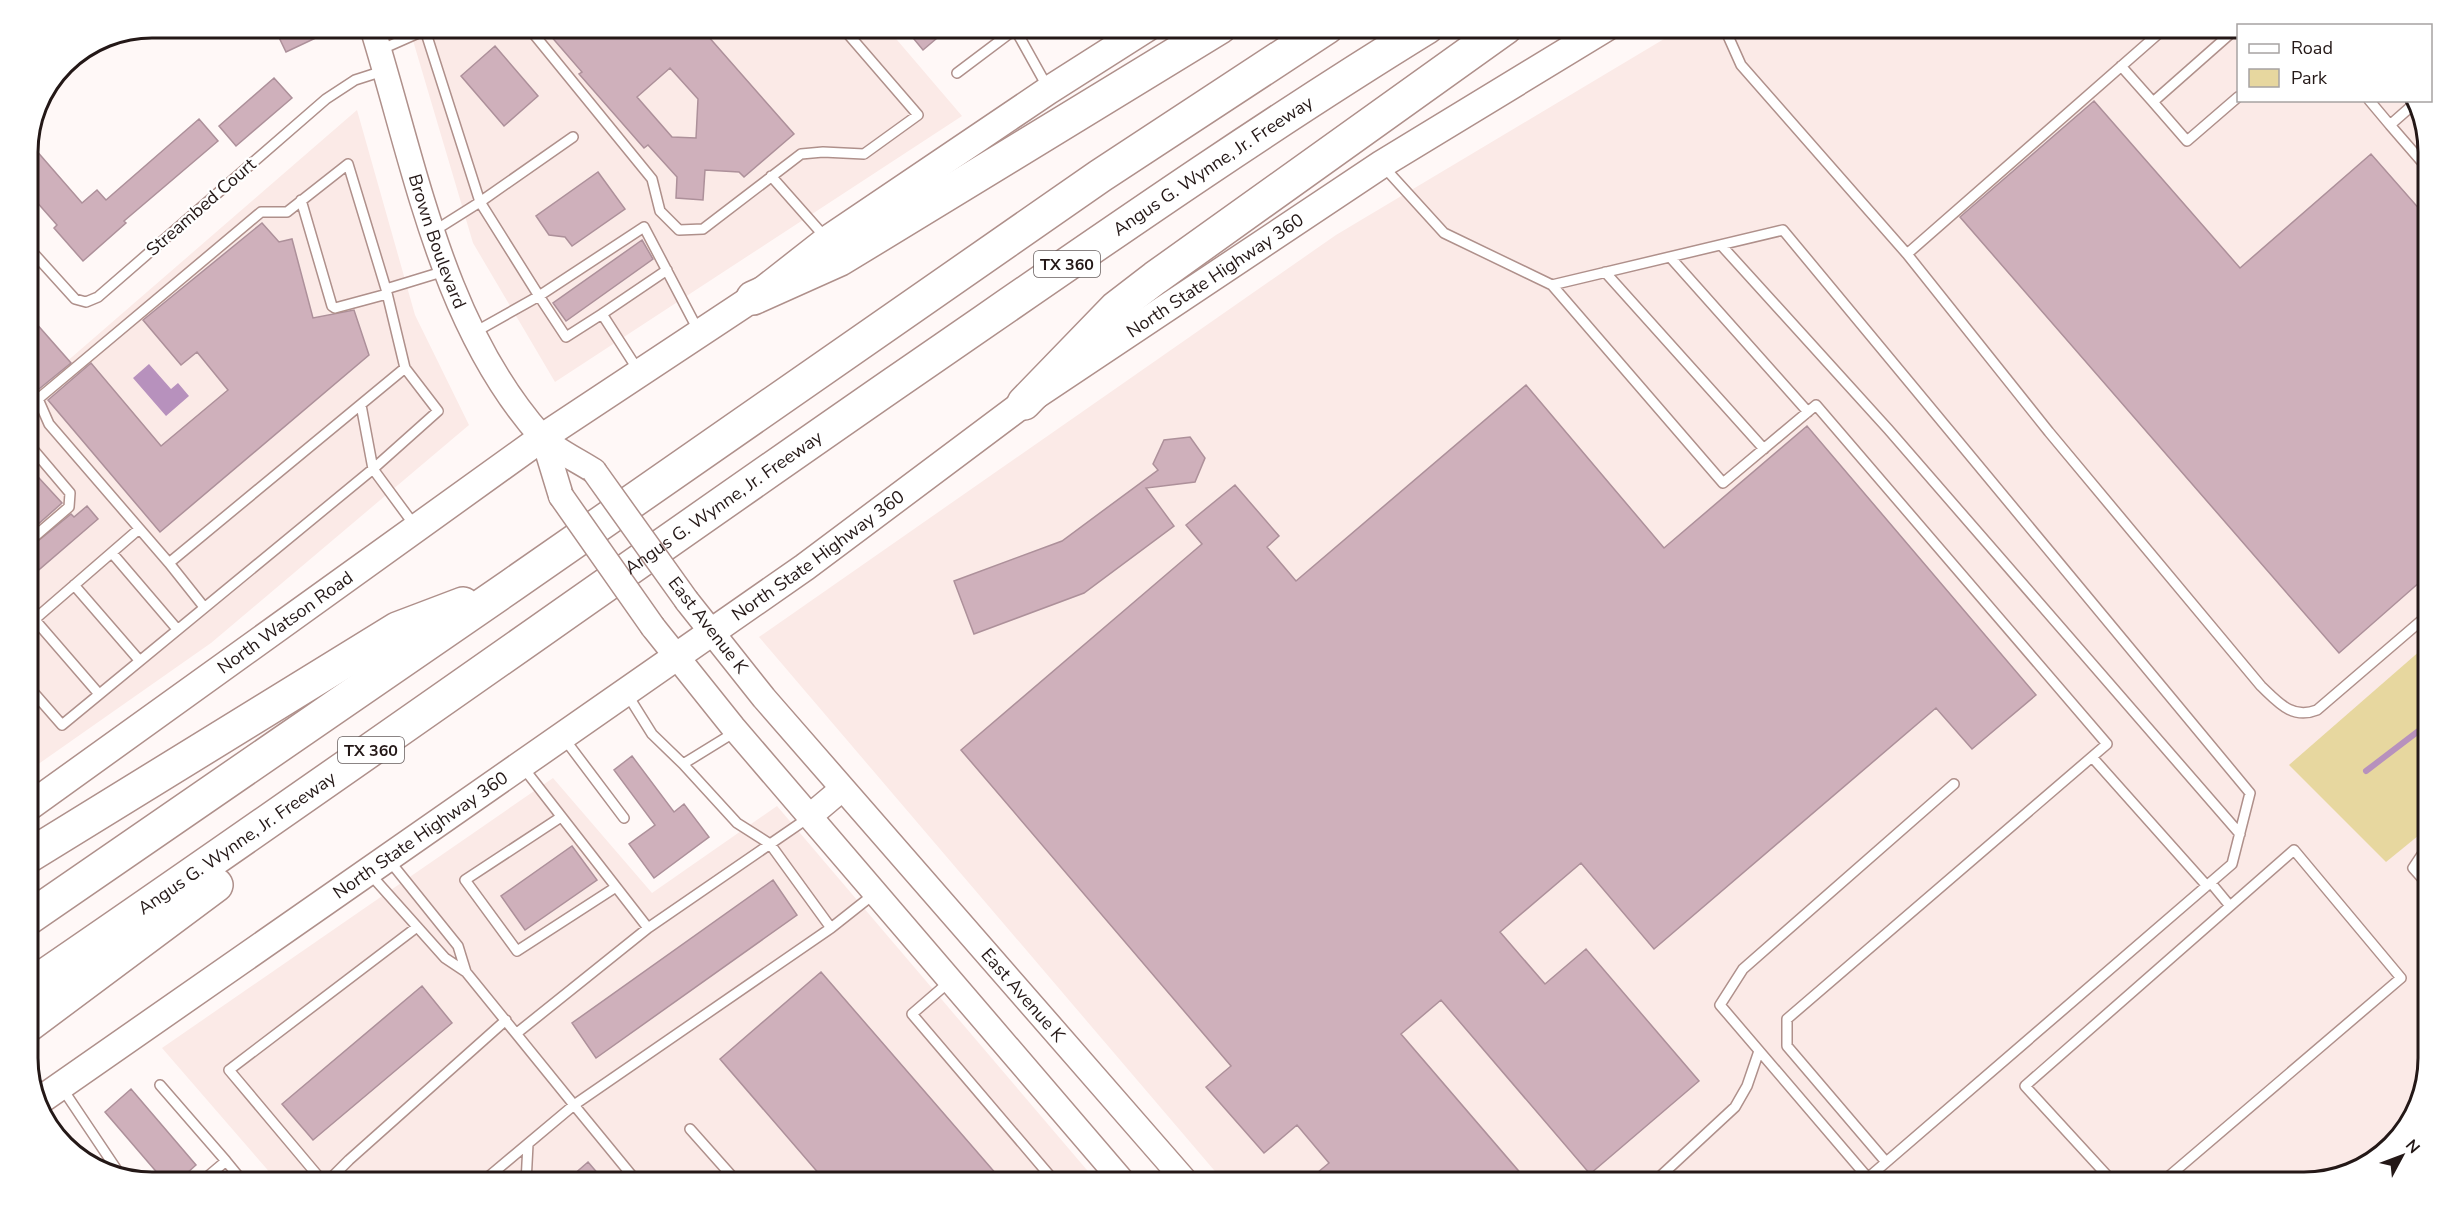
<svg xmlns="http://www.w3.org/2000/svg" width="2456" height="1210" font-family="'Nunito Sans',sans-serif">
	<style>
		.built { fill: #fbeae7 }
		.green { fill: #e7d79f }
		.water { fill: #b791bd }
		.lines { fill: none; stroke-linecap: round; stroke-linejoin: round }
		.stream { stroke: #b791bd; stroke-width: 6 }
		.building { fill: #cfb0bb; stroke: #ad909a; stroke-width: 1.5; fill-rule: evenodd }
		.service-casing { stroke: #af908b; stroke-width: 12 }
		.tertiary-casing { stroke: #af908b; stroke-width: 27 }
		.secondary-casing { stroke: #af908b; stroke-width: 30 }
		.motorway-casing { stroke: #af908b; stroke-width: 36 }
		.service { stroke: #fff; stroke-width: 9 }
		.tertiary { stroke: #fff; stroke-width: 24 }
		.secondary { stroke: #fff; stroke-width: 27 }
		.motorway { stroke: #fff; stroke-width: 33 }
		.tertiary-bridge-casing { stroke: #af908b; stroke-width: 27; stroke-linecap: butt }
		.tertiary-bridge { stroke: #fff; stroke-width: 24 }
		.labels { text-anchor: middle; stroke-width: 4.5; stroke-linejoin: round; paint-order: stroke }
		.shield { fill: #fff; stroke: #665d5d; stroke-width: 1.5 }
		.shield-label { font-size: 16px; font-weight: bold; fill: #241817 }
		.street-label { font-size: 18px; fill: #241817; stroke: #fff }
		.rim { fill: none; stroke: #241817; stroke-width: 3 }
	</style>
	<rect width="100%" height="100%" fill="#fff8f7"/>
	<path class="built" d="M409,27h477l76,89 -407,266 -82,-139z
		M1684,27h554v73l176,1 15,42v916l-13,55 -42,48 -69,21h-1080l-466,-546 577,-402z
		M357,110l58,205 54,110 -258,218 -184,129v-376z
		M553,778l99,115 125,-87 321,377h-819l-117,-135z"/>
	<path class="green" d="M2429,643v184l-43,35 -97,-97z"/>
	<path class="water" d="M149,364l22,25 7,-6 11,13 -23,20 -33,-38z"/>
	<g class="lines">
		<path class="stream" d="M2366,771l63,-48"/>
	</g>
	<path class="building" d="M274,27h65l-53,25z
		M543,27h157l94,107 -50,43 -5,-5 -34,-2 -2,30 -27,-2 1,-21 -29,-32 -4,3 -65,-74 3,-2zM670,68l28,31 -2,39 -24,-1 -35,-40z
		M904,27h46l-27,23z
		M495,46l43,50 -34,30 -43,-50z
		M274,78l18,20 -56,48 -17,-20z
		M2094,101l146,167 131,-114 58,66v354l-90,79 -379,-436z
		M199,119l19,22 -94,80 2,2 -43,38 -29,-33 3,-3 -30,-34 1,-50 54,62 15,-13 9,10z
		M598,172l27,37 -53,37 -7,-9 -16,-2 -13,-19z
		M262,223l17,19 13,-3 21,79 41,-8 15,45 -209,177 -112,-132 43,-37 70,83 67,-56 -31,-38 -16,13 -38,-45z
		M642,240l11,19 -87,62 -13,-18z
		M27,313l44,50 -32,26 -12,-13z
		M1526,385l138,163 143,-122 229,269 -64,54 -36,-41 -282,241 -73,-86 -81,69 45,52 41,-35 113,132 -109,93 -149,-174 -40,34 128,149h-224l24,-20 -32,-38 -33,28 -58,-66 25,-21 -270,-316 241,-206 -16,-19 49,-40 44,51 -12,11 29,34z
		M1190,437l15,21 -10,24 -49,6 28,38 -90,67 -110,41 -20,-53 108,-40 96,-71 -5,-6 11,-24z
		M27,465l35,38 -35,31z
		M87,506l11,13 -71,61v-30l44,-36 3,3z
		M632,756l42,56 10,-8 25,33 -55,41 -25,-34 26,-19 -41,-55z
		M572,846l25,34 -72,50 -24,-34z
		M773,880l24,35 -201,143 -24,-35z
		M821,972l183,211h-177l-107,-124z
		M422,986l30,37 -139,117 -31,-36z
		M131,1089l65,76 -20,18h-10l-61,-71z
		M588,1162l18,21h-42z"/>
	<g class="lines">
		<defs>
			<path id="service" d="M528,27l124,152 8,32 19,19 24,-1 98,-75 22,-2 41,2 54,-39 -76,-88
				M1014,27l34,61
				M1724,27l17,38 166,189 142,178 212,254c17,16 31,34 56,24l112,-96
				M2238,27l-85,75 34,39 51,-44
				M425,30l55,172 59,94 105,-69 54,103
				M380,50l52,-23
				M2121,66l32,36
				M957,73l61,-46
				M2369,100l21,25
				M2415,103l-25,22 39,45
				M348,164l38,125 19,79 -236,195 -120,-139 -11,-25 223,-187h26z
				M1383,166l61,67 108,52 171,198 93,-78 291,339 -320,275v27l99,116
				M771,176l54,61
				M301,200l31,106 3,2 52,-14
				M434,231l46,-29 93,-65
				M1721,245l167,184 352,405
				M27,246l48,53 11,3 12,-5 228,-198 29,-19 28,-9
				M1907,254l259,-227
				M1670,257l138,155
				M1605,272l159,177
				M1552,285l231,-55 467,563 -18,71 -370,319
				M386,289l59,-18
				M475,332l64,-36 27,41 36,-23
				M638,370l-36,-56 65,-44
				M361,405l12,64 42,57
				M27,449l4,-2 39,46 -1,14 -42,36
				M112,553l65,76
				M169,563l35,44
				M74,585l65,75
				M35,620l64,74
				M27,626l112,-97
				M27,685l35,40 311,-256 65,-58 -33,-43
				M627,694l25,40 31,30 52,-32
				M563,737l61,81
				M2092,757l115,129
				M683,764l54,59 33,21 61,84 43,-34
				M522,766l126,162 160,-110
				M561,817l-96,63 52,71 99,-64
				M2429,844l-16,24 16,18
				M388,859l70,87 8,26
				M370,874l75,84 21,14 108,133 257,-177
				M2211,883l19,23
				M949,982l-37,32 144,169
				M517,1033l131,-105
				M160,1085l66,76
				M62,1088l59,88
				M690,1129l48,54
				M1868,1178l-148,-173 23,-36 211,-185
				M200,1183l26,-22 18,22
				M324,1183l-95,-113 188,-143
				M326,1183l23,-23 157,-140
				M481,1183l93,-78 64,78
				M526,1183l2,-39
				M1653,1183l82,-76 12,-21 12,-35
				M2114,1183l-89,-97 269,-236 107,128 -240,205"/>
			<g id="tertiary">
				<path id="s1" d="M372,27c43,138 70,298 169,409 12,13 38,25 53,35"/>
				<path d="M543,437l18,59"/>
				<path id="s2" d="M687,601l77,97 423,485"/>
				<path d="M653,627l80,100 391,456"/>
				<path d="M810,816l32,-27"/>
			</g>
			<g id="secondary">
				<path id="s3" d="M27,808l516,-371 210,-139 74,-58 222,-150 99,-63"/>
				<path id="s4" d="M39,1101l766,-534 219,-164 358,-239 225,-137"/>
			</g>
			<g id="motorway">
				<path d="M753,298l87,-39 380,-232"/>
				<path d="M1024,403l92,-95 39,-30 351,-251"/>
				<path d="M27,857l370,-228 66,-25"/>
				<path d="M27,919l485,-334 588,-409 227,-149"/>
				<path id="s5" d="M27,988c291,-199 578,-404 868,-605 176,-121 350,-244 532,-356"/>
				<path d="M27,1026l189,-141"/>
			</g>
		</defs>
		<use href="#service" class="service-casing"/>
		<use href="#tertiary" class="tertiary-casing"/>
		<use href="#secondary" class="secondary-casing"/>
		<use href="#motorway" class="motorway-casing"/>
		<use href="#service" class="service"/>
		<use href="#tertiary" class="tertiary"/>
		<use href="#secondary" class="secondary"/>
		<use href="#motorway" class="motorway"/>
		<defs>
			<path id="tertiary-bridge" d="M594,471l93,130
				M561,496l92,131"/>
		</defs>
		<use href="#tertiary-bridge" class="tertiary-bridge-casing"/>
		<use href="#tertiary-bridge" class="tertiary-bridge"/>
	</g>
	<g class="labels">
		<g class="shield">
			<rect x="1034" y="251" width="66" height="26" rx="4.5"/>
			<rect x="338" y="737" width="66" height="26" rx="4.5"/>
		</g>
		<g class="shield-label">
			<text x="1067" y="270">TX 360</text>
			<text x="371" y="756">TX 360</text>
		</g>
		<g class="street-label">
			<text dy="6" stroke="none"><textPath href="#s5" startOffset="1443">Angus G. Wynne, Jr. Freeway</textPath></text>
			<text transform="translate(201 207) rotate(-41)" y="6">Streambed Court</text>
			<text dy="6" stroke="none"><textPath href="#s1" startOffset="224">Brown Boulevard</textPath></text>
			<text dy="6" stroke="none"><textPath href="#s4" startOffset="1437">North State Highway 360</textPath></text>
			<text dy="6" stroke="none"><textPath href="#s5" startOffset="849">Angus G. Wynne, Jr. Freeway</textPath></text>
			<text dy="6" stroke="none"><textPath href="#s4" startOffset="951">North State Highway 360</textPath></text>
			<text dy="6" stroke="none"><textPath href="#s3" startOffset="318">North Watson Road</textPath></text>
			<text transform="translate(708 625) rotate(52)" y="6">East Avenue K</text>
			<text dy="6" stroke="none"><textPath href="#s4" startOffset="465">North State Highway 360</textPath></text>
			<text dy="6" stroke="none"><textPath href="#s5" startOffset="255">Angus G. Wynne, Jr. Freeway</textPath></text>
			<text dy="6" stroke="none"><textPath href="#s2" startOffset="518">East Avenue K</textPath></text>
		</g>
	</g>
	<path d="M0 0H2456V1210H0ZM152 38H2304A114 114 0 0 1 2418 152V1058A114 114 0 0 1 2304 1172H152A114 114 0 0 1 38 1058V152A114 114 0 0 1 152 38Z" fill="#fff" fill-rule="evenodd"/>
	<path class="rim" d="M152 38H2304A114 114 0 0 1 2418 152V1058A114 114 0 0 1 2304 1172H152A114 114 0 0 1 38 1058V152A114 114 0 0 1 152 38Z"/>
	<rect x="2237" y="24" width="195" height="78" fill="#ffffff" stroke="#a7a3a2" stroke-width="1.5"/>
	<rect x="2249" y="44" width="30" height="9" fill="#ffffff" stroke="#a7a3a2" stroke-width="1.5"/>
	<text x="2291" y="54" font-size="18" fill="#241817">Road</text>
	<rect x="2249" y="69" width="30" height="18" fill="#e7d79f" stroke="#a7a3a2" stroke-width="1.5"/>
	<text x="2291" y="84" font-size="18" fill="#241817">Park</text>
	<g transform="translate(2402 1156) rotate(49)" stroke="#ffffff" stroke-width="4.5" paint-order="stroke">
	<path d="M0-4.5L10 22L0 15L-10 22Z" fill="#241817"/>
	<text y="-9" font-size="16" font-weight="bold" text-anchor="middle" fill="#241817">N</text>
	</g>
</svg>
